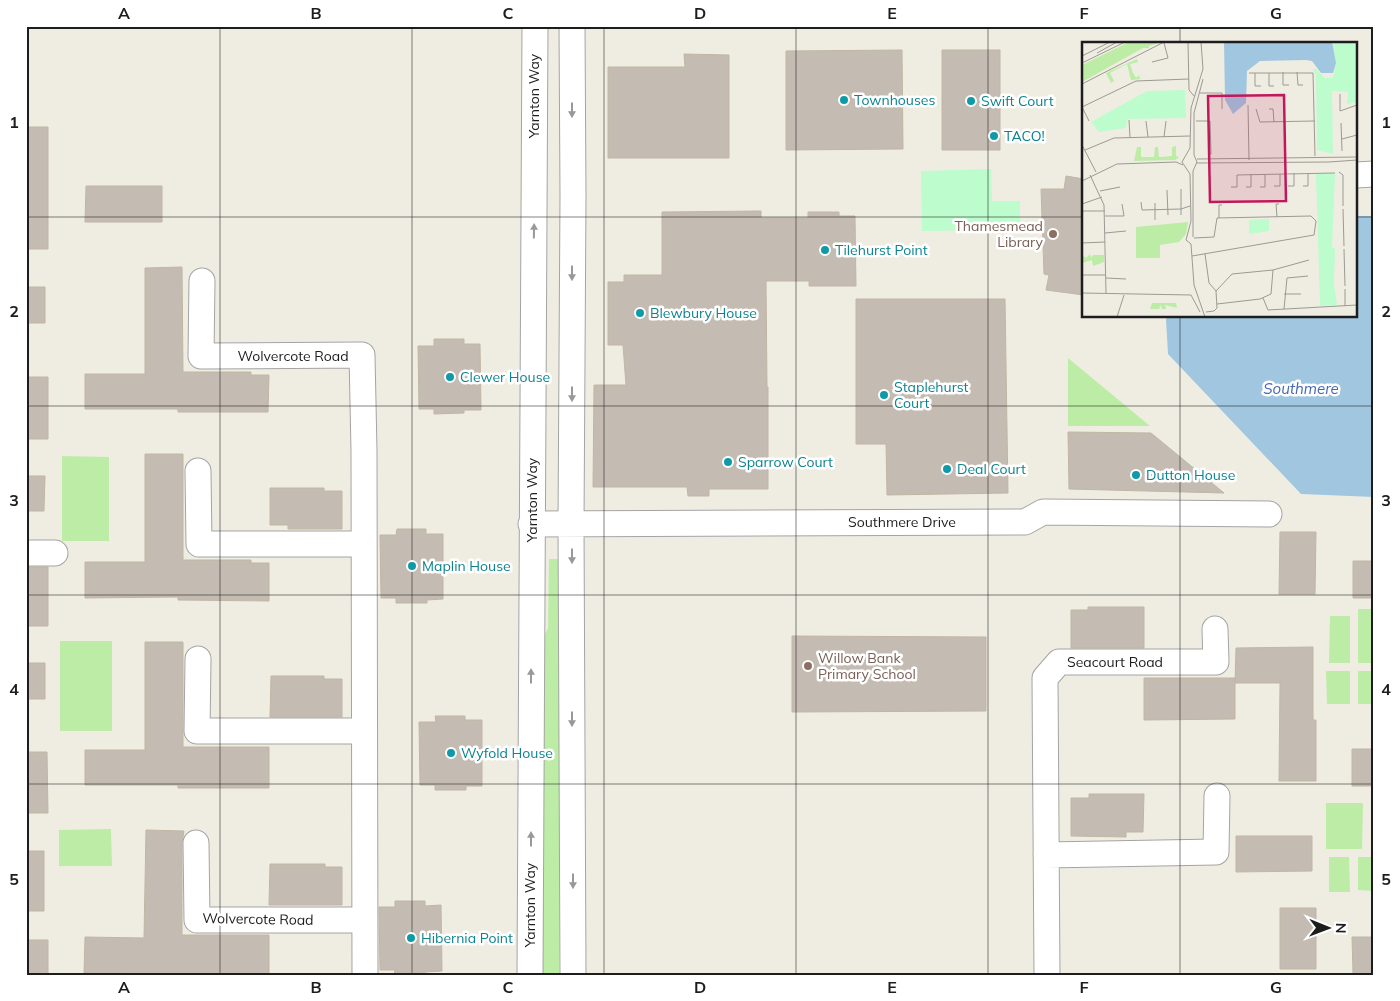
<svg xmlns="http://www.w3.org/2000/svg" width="1400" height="1001" font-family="Mulish,sans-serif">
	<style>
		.grass { fill: #bceca6 }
		.park { fill: #bdfccc }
		.water { fill: #a1c6df }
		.building { fill: #c4bcb2; stroke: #c1b6a4 }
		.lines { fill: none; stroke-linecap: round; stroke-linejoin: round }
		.minor-casing { stroke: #a4a4a4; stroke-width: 27 }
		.minor { stroke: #fff; stroke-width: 25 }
		.oneway { fill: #999 }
		.grid { fill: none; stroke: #1d1d1d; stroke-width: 1; stroke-opacity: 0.55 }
		.culture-dot { fill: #0f9aa8; stroke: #fff; stroke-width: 2 }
		.education-dot { fill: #8d6e63; stroke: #fff; stroke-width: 2 }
		.labels { text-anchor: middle; stroke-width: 5; stroke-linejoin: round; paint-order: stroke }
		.street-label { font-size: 14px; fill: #1d1d1d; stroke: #fff }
		.culture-label { font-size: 14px; fill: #0d838f; stroke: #fff; text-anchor: start }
		.education-label { font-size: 14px; fill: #785e54; stroke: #fff; text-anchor: end }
		.water-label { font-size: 15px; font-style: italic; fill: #4669b1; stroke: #fff }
		.inset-road { fill: none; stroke: #9b9a93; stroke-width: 1 }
		.view { fill: #c2185b; fill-opacity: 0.15; stroke: #c2185b; stroke-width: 2.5 }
		.inset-edge { fill: none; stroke: #1d1d1d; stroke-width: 2.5 }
		.neatline { fill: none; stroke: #1d1d1d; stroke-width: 2 }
		.grid-label { font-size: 16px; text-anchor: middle; font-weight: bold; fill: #1d1d1d }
	</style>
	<rect width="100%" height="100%" fill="#efede2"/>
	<path class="grass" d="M1068,358l82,68h-82z
		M62,456l47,1v84h-47z
		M549,559h10v416h-16l-1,-334 6,-13z
		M1358,609h16v54h-16z
		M1330,616h20v47h-21z
		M60,641h52v90h-52z
		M1326,671h24v33h-23z
		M1358,671h16v33h-16z
		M1326,803h37l-1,46h-36z
		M111,829l1,37h-53v-36z
		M1329,857h20l1,35h-21z
		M1358,857h16v34l-16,-1z"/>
	<path class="park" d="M991,169l1,32h28v29l-98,1 -1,-60z"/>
	<path class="water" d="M1356,216h18v281l-73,-3 -133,-140 -2,-35 2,-3h188z"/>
	<path class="building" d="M902,50l1,99 -117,1v-99z
		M942,50h58v100h-58z
		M684,54l45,1v103h-121v-91h77z
		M26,127h22v122h-22z
		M1066,176l18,3v116l-38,-5 3,-15 -5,-1 -3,-85h23z
		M86,186h76v36h-77z
		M761,211v7h47v-6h31v4h16l1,70h-47v-5h-43l1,106h1v102h-59v7h-21l-1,-9h-94l1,-102h32l-3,-40h-15v-63h16v-7h38v-63z
		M182,267l1,105h68v3h18l-1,37h-90v-3h-93v-35h60v-106z
		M26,287h19v36h-19z
		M856,299h149l3,194 -121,2 -1,-51h-30z
		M434,339h30v5h16l1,66h-17v3l-30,1v-5h-15l-1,-63h16z
		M26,377h22v62h-22z
		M1068,432l83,1 73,60 -155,-4z
		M145,454h38v106h68v3h18v38l-91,-1v-3l-93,1v-36h60z
		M26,476h19l-1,35h-18z
		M270,488h54v3h18v38h-54v-4h-18z
		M397,529h29v5h17v65l-16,1v3h-31v-5h-15l-1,-63h16z
		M1280,532h36l-1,62h-36z
		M1353,561h21v37h-21z
		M26,567h22v59h-22z
		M1088,607h56v41h-73v-38h17z
		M792,636l194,1v74l-194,1z
		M145,642h38v105h86v41h-91v-3h-93v-35h60z
		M1313,647v73h3v61h-37l1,-98h-45l1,-35z
		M26,663h19v36h-19z
		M271,676h53v3h18v38h-72z
		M1144,678h91v41l-91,1z
		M435,716h30v4h17v66h-16v4h-31v-5h-15l-1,-63h17z
		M1352,749h22v37h-22z
		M26,752h21l1,61h-22z
		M1089,794h55l-1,38h-17v5l-55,-1v-38h18z
		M146,830l38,1 -2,12v92h87v40l-185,-2 1,-36 59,1z
		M1236,836h76v35l-76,1z
		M26,851h18v60h-18z
		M270,864h55v3h17v38h-73z
		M395,901h30v5l16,-1 1,66 -17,1v3h-31l1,-5h-15l-1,-63h16z
		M1280,908h36v61h-36z
		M1352,937h22v37h-21z
		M26,940h22v35h-22z"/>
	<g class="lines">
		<defs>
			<path id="minor" d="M572,26l1,170 -2,328 2,451
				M1356,175l18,-1
				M202,281l-1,75 161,-1 2,96 1,524
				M198,471l1,73h165
				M531,524l494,-2 18,-10 226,2
				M26,553h29
				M198,659l-1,72h167
				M196,843l1,77h168
				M1046,855l170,-3 1,-56
				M530,975l5,-949
				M1047,975l-2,-297 14,-16h157l-1,-33"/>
		</defs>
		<use href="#minor" class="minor-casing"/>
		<use href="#minor" class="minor"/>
	</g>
	<defs><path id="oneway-solid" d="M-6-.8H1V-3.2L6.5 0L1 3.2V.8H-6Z" transform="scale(1.25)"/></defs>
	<g class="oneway">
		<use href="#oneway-solid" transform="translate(572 110) rotate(90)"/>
		<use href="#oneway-solid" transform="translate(534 231) rotate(-89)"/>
		<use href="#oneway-solid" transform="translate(572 273) rotate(90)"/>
		<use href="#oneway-solid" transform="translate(572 394) rotate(90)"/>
		<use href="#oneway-solid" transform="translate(572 556) rotate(90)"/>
		<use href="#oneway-solid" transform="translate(531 676) rotate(-90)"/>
		<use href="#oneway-solid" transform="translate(572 719) rotate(90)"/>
		<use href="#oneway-solid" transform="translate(531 839) rotate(-90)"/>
		<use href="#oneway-solid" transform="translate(573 881) rotate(90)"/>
	</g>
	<path class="grid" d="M220,26v949M412,26v949M604,26v949M796,26v949M988,26v949M1180,26v18M26,217h1058M1356,217h18M1180,316v659M26,406h1348M26,595h1348M26,784h1348"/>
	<g class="culture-dot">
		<circle cx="844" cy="100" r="5"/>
		<circle cx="971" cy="101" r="5"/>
		<circle cx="994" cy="136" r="5"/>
		<circle cx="825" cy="250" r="5"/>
		<circle cx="640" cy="313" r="5"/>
		<circle cx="450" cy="377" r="5"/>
		<circle cx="884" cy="395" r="5"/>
		<circle cx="728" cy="462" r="5"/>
		<circle cx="947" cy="469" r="5"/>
		<circle cx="1136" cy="475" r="5"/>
		<circle cx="412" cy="566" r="5"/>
		<circle cx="451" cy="753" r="5"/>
		<circle cx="411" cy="938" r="5"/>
	</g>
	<g class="education-dot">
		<circle cx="1053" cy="234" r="5"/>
		<circle cx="808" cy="666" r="5"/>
	</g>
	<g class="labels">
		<g class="street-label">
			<text transform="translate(534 96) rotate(-90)" y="5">Yarnton Way</text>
			<text x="293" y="361">Wolvercote Road</text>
			<text transform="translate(532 500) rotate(-90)" y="5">Yarnton Way</text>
			<text x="902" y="527">Southmere Drive</text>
			<text x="1115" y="667">Seacourt Road</text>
			<text transform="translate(530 905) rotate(-90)" y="5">Yarnton Way</text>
			<text transform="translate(258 919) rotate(1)" y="5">Wolvercote Road</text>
		</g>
		<g class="culture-label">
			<text x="854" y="105">Townhouses</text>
			<text x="981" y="106">Swift Court</text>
			<text x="1004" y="141">TACO!</text>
			<text x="835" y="255">Tilehurst Point</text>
			<text x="650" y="318">Blewbury House</text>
			<text x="460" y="382">Clewer House</text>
			<text x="894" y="392">Staplehurst<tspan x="894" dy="16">Court</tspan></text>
			<text x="738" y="467">Sparrow Court</text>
			<text x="957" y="474">Deal Court</text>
			<text x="1146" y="480">Dutton House</text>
			<text x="422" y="571">Maplin House</text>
			<text x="461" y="758">Wyfold House</text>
			<text x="421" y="943">Hibernia Point</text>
		</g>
		<g class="education-label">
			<text x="1043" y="231">Thamesmead<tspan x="1043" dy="16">Library</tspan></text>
			<text x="818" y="663" text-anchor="start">Willow Bank<tspan x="818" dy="16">Primary School</tspan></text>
		</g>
		<g class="water-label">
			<text x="1301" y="394">Southmere</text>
		</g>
	</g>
	<g transform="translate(1082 42)">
		<rect width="275" height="275" fill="#efede2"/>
		<path d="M47,0h32l-12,4v2h-6l-61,34v-17zM55,17l1,3 -8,2 3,9 3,5 3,-3 1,4 -9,1 -4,-16 -17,9 4,8 -3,2 -5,-10zM94,104v10l3,1 -4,3 -41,1 3,-14h4v10h13l1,-10h3l1,10h3l10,-1v-9zM106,180l-2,12 -7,8 -19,3v13h-24v-31zM8,212l1,4 2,-3h11v7l-11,4 -1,-6 -10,3v-8l4,3zM70,261h24l1,5 -12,-3 1,4h-4l-1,-4 -2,4h-9z" fill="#bceca6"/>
		<path d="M250,0h25v60l-10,2 1,-12 -16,-1 1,63 -16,-4 -1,-75 -3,-6h3l9,9h8l3,-15zM103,48l1,28 -59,1 -1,9 -27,4 -8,-10 56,-31zM234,132h19l-3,74h3l-1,36 3,21 -17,1zM187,177v12l-20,3v-14z" fill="#bdfccc"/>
		<path d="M142,0h108l4,21 -3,10h-12l-9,-12 -6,-1 -46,1 -13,10 -1,32 -13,11 -8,-14z" fill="#a1c6df"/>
		<path class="inset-road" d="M106,0l1,48 5,6M15,11l20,-11M0,14l28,-14M70,20l16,-4 -4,-15M0,21l43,-21M201,30v13h6M215,30l1,13h5M167,31h64l2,83M173,31v13h6M187,31v13h5M0,42l82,-42M118,51h22v16M258,52v17l17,-6M166,63l1,55M0,65l54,-26 53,-2M0,65l7,14M174,67l4,13 55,-1M187,67h4l1,13M47,78l1,17M64,79l2,16M114,79h14l1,33h-3M259,81l1,28M82,95l2,-16M260,97l15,-4M0,103l14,27M3,108l29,-12 76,-2M112,113v-42l9,-34M115,117l160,-2M247,120l28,-2M115,121l132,-1M257,130l4,3v31M8,133l14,30 2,88M0,139l35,-17 59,-2 7,3M192,144h6v-12M206,144h6v-13M221,144h5v-13M149,145h6v-12l98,-2M164,145h5v-13M178,145h5v-13M99,147v26M85,148l1,25M18,149l20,-4M59,160l1,8 39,-1 9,-3M73,161v17M0,162l20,-7M261,167l1,37M0,169h23M23,174h19l-2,-12M195,175l-1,-13h3M137,176v-13h3M23,191l21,-2M111,195v-66l4,-9 -3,-7M0,201l23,-1M109,202l-5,-4 5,-19 -1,-47 -8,-12 8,-14 1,-40 12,-39 -2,-27M109,202l3,41 11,32M262,207l1,37M123,212l4,29 7,8 1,17 -3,3 -8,1M110,214l122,-21 2,-14 -5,-5 -94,2 -3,19 -20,1M0,233h24M24,236l20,1M263,247v17M134,249l16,-17 41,-4 36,-10M0,251l109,2 9,17M202,252h17M181,256l5,12 89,-5M135,262l43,-5 11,-5 2,-24M202,267l3,-31 21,-2M35,275l7,-22"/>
		<path class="view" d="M202,53l2,106 -76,1 -2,-106z"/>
		<rect width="275" height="275" class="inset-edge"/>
	</g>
	<rect width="1400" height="1001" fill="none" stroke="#ffffff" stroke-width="55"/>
	<g transform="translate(1328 928) rotate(91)" stroke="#ffffff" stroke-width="4" paint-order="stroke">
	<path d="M0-4L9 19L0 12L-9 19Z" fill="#1d1d1d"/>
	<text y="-8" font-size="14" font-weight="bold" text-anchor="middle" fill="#1d1d1d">N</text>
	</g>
	<rect x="28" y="28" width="1344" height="946" class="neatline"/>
	<g class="grid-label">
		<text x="124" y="19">A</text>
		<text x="316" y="19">B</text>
		<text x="508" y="19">C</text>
		<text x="700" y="19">D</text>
		<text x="892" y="19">E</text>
		<text x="1084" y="19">F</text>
		<text x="1276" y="19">G</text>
		<text x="14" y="128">1</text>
		<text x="1386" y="128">1</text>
		<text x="14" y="317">2</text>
		<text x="1386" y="317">2</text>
		<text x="14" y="506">3</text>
		<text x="1386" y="506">3</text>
		<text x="14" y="695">4</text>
		<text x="1386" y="695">4</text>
		<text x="14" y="885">5</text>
		<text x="1386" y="885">5</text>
		<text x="124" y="993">A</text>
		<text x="316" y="993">B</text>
		<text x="508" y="993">C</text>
		<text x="700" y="993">D</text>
		<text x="892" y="993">E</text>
		<text x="1084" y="993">F</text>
		<text x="1276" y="993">G</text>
	</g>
</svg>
